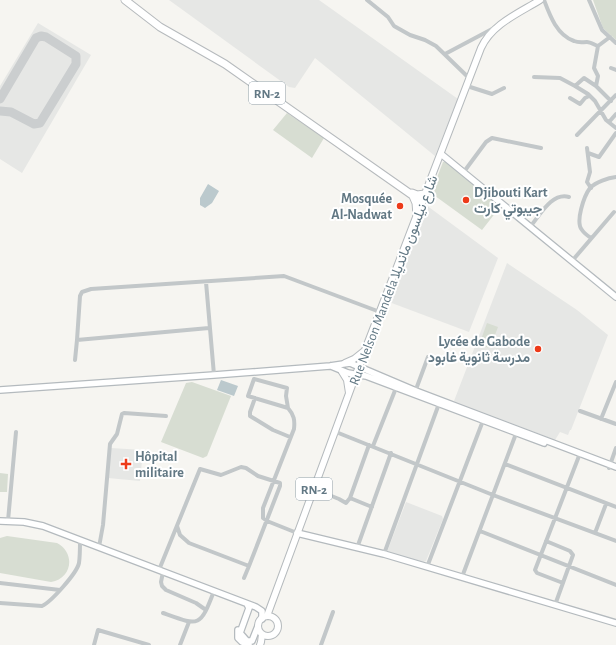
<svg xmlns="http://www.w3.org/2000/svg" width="616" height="645" font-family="'Alegreya Sans',Vazirmatn,sans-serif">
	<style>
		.built { fill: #e6e7e5 }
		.green { fill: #d7ddd2 }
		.water { fill: #bbc9cd }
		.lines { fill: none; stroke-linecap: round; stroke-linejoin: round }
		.taxiway { stroke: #cbcecf; stroke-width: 9 }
		.secondary-casing { stroke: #b4babe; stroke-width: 8 }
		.primary-casing { stroke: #b5babd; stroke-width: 8 }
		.highway-casing { stroke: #b6babd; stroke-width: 9 }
		.street { stroke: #c2c7c9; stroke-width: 4 }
		.secondary { stroke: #fff; stroke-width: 5.5 }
		.primary { stroke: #fff; stroke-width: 6 }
		.highway { stroke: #fff; stroke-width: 7 }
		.poi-dot { fill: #ed3a19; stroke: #fff; stroke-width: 1.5 }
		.labels { text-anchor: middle; stroke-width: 4; stroke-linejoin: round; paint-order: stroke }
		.shield { fill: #fff; stroke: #91a0a9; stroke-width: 1 }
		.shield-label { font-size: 13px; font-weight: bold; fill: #627884 }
		.poi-label { font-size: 14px; font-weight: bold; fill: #627884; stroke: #fff; text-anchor: start }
		.street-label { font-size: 14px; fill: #627884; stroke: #fff }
	</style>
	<rect width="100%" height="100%" fill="#f6f5f1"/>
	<path class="built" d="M169,0h150l139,99 -23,57 -120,-98 -20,30 -6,-1z
		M38,23l53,32 -69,118 -22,-14v-73z
		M426,205l72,53 -29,74 -80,-30z
		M507,263l70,47 31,25 -37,95h-1l-2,5 -8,-3 -5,8 -101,-39z
		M111,448l32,2 -3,31 -32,-3z
		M406,502l36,14 1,3 -17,42 -3,1 -36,-10z"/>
	<path class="green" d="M593,0h23v40l-13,-12z
		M287,113l37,25 -12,20 -39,-28z
		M443,162h3l54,45 -18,23 -51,-37z
		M487,323l11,4 -8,21 -11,-3z
		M192,382l39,14 -24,60 -4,2 -42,-16 25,-59z
		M0,473l8,1 -1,18h-7z
		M7,536l50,7c19,10 15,36 -6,39l-51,-9v-35z"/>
	<path class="water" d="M208,184l11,7 -7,12 -7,5 -5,-3v-7z
		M221,380l17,6 -4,10 -17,-6z"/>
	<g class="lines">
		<path class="taxiway" d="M0,99l36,-61 5,-2 5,1 30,19v8l-36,59 -6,1 -23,-12 -11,-1"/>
		<defs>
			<path id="secondary" d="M441,154l175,143
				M331,366l17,7 18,3 178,67
				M0,390l214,-15 116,-9 20,-3 66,28 200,76
				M0,521l24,1 19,4 213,81 6,4v8
				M297,533l87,21 232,69
				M247,604l2,4 -9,25 7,8h5l6,-15
				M238,630v8l4,4 7,3"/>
			<path id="primary" d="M345,363l9,-4 10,-8
				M342,372l5,8 2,13
				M267,616l98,-266 116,-302c11,-24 38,-35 59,-48
				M258 626a10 10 0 1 1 20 0a10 10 0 1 1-20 0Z
				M260,645l1,-3 1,-8"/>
			<path id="highway" d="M125,0l35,27 65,37 197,138
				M412,193l5,2 8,-1
				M413,196l3,7 1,12"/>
		</defs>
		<use href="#secondary" class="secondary-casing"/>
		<use href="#primary" class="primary-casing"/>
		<use href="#highway" class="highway-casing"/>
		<path class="street" d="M367,0l21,17 6,9 16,9 15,5 11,6 34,33
			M544,0c6,16 13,35 30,41 5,2 8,1 13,1 3,0 8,3 11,4
			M589,0l13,30 14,13
			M610,37l-12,9 -4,22 4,8 -2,10 15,15
			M445,54l49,-26
			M611,68l5,2
			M534,77l26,1 15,8 13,8 7,7 11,19 10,8
			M467,86l25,8 12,-6
			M575,86l9,-8 12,8
			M570,98l10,6 5,-6 4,-2
			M609,122l7,-8
			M577,135l39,-40
			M587,148l3,24 -3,10 4,6
			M588,153l11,4 17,-24
			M463,173l23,-31 6,-4 49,10
			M530,227c10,-12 22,-35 39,-30
			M591,238c-3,-2 -7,-5 -9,-8 -7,-8 2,-34 8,-42 6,-6 18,-10 26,-11
			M572,261l42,-49
			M206,282l8,93
			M77,340l3,-44 2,-4 9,-3 193,-13 96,36
			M75,360l2,-20 132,-12
			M415,392l13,-35
			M255,398l-5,14v4l23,14 17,7
			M288,408l-2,-12 1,-8 -33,-9 -6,17 40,12c6,7 7,12 6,21l-31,79v10l4,3 30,12
			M580,411l36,13
			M601,419l15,-37
			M336,432l157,63 123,46
			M369,445l-19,53 22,9
			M373,446l23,-58
			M505,464l111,43
			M609,468l7,-20
			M314,489l25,10 7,4 4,-5
			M8,521l8,-89
			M480,531l136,54
			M595,533l11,-29
			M546,541l24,10 3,4 -18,50
			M99,547l4,-22 7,-81 7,-10 5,-20 2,-1 42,3
			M357,548l34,-95
			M384,554l56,-153
			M427,567l57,-149
			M159,570l41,-101 21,6 20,-8 5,1 12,8 22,7v3l-31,80 -60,-23 -9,-8 -3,-9
			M163,572l-2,10 1,4 4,4 30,13 10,7
			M462,577l55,-146
			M244,578l5,-12
			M0,583l60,7
			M563,583l-26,-10 -2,-3 44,-114
			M0,603l42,3c9,-4 35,-33 37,-43 1,-7 1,-15 1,-22
			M163,613c36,13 37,15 51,-22
			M94,645l4,-15 51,15
			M180,645l9,-23
			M321,645l12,-33"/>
		<use href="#secondary" class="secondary"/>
		<use href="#primary" class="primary"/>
		<use href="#highway" class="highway"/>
	</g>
	<g class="poi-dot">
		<circle cx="466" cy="200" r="4"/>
		<circle cx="400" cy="206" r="4"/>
		<circle cx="538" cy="349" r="4"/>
		<path d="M124 458h4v4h4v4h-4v4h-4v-4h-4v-4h4z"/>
	</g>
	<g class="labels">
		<g class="shield">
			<rect x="249" y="82" width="36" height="22" rx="3"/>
			<rect x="296" y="478" width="36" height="22" rx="3"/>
		</g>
		<g class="shield-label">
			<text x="267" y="98">RN-2</text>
			<text x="314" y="494">RN-2</text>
		</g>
		<g class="poi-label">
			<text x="474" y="197">Djibouti Kart<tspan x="474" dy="16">جيبوتي كارت</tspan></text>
			<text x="392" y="203" text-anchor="end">Mosquée<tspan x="392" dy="16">Al-Nadwat</tspan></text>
			<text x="530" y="346" text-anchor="end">Lycée de Gabode<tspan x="530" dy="16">مدرسة ثانوية غابود</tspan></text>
			<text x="135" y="461">Hôpital<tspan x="135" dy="16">militaire</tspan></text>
		</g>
		<g class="street-label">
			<text transform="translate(393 280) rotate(-69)" y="5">Rue Nelson Mandela شارع نيلسون مانديلا</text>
		</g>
	</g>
</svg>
